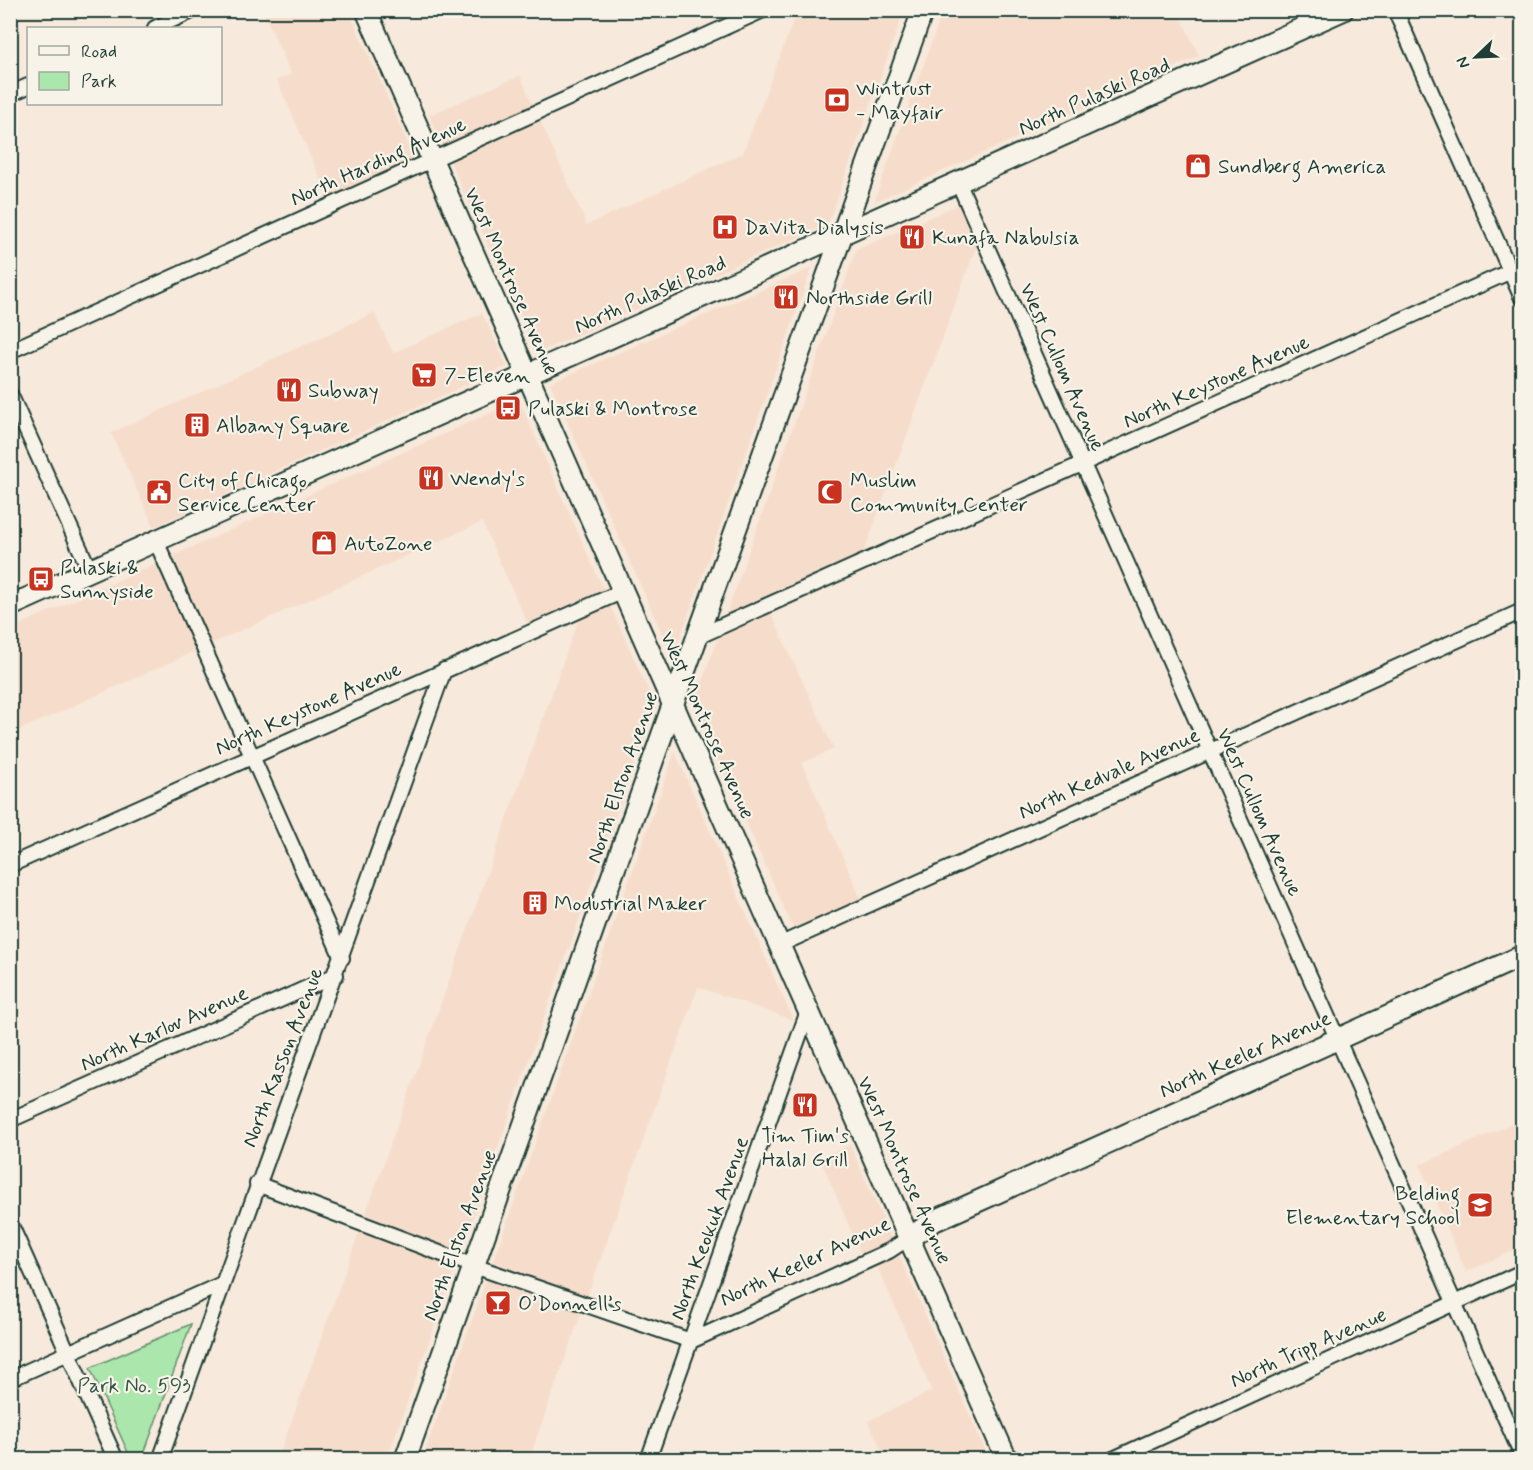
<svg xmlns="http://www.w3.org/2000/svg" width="1533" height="1470" font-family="Mynerve,sans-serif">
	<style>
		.built { fill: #f6ddcb }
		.green { fill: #abe6ac; stroke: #659270; stroke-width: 1.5 }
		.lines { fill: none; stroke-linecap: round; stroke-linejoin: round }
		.street-casing { stroke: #1f3d34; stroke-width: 18 }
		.secondary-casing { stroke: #1f3d34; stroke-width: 24 }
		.street { stroke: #f7f3e8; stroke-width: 14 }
		.secondary { stroke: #f7f3e8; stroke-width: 20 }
		.labels { text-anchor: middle; stroke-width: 4.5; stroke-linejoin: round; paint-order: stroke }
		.poi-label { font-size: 21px; fill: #1f3d34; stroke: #f7f3e8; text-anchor: start }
		.street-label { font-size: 21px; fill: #1f3d34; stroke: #f7f3e8 }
		.park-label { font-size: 21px; fill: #345646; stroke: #f7f3e8 }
	</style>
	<rect width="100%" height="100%" fill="#f7e9db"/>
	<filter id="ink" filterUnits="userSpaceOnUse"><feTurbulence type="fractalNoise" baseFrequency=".0167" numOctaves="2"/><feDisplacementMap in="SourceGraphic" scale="12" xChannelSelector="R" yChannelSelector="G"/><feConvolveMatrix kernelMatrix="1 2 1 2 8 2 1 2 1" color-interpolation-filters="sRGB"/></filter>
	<g filter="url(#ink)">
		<path class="built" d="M263,11h86l68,153 -86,39 -54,-123 14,-6z
			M797,11h107l-76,213 -291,129 -108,-238 91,-39 67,149 156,-72z
			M943,11h235l21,45 -325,146z
			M964,202l16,34 -120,327 -93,42 67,144 -32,14 63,145 -67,31 -104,-234 162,-455z
			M812,268l-139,390 -123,-275z
			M374,313l19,40 89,-40 25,53 -353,161 -43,-94z
			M519,400l136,306 -268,753h-109l303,-847 -49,22 -50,-112 -471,212 -1,-105z
			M675,752l118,268 -95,-33 -169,472 -107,1z
			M1522,1119v127l-56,26 -46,-107z
			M850,1145l139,314h-103l-18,-38 64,-30 -59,-134 -9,4 -44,-103z"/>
		<path class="green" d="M191,1324l-49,135h-11l-41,-91z"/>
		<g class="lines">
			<defs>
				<path id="street" d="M1395,10l127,288
					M155,28l39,-18
					M10,94l18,-8
					M959,184l563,1272
					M10,351l753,-341
					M10,394l80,177
					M156,541l186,417
					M697,637l825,-371
					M10,865l613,-274
					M779,945l743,-334
					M10,1120l326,-145
					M257,1184l217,82 217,75 198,-90 20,-13
					M10,1223l106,237
					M10,1379l212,-95
					M160,1460c93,-264 190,-526 284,-790
					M648,1460l160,-449
					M1111,1460l411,-188"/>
				<path id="secondary" d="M366,10l641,1450
					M10,606c444,-199 889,-395 1333,-596
					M909,1238l25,-17 588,-265
					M405,1460l268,-756 250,-694"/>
			</defs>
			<use href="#street" class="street-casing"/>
			<use href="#secondary" class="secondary-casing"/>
			<use href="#street" class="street"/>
			<use href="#secondary" class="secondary"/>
		</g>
	</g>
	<defs>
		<symbol id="bank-square" viewBox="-11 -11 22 22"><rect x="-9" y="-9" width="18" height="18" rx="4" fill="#c8321e" stroke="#f7f3e8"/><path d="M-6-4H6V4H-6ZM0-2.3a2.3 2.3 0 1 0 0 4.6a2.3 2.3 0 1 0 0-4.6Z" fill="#fff"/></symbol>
		<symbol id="shop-square" viewBox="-11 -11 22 22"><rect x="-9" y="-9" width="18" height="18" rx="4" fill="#c8321e" stroke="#f7f3e8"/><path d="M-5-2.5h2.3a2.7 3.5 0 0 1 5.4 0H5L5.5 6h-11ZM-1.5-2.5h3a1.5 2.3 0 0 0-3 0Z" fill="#fff"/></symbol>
		<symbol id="hospital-square" viewBox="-11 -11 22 22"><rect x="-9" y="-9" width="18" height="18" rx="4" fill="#c8321e" stroke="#f7f3e8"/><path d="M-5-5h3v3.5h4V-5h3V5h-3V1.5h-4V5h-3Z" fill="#fff"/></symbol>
		<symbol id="restaurant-square" viewBox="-11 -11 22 22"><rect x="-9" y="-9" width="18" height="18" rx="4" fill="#c8321e" stroke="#f7f3e8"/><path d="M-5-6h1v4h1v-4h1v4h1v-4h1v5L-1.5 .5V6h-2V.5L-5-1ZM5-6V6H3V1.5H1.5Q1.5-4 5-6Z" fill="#fff"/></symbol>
		<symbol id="supermarket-square" viewBox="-11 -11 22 22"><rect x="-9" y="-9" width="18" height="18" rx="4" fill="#c8321e" stroke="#f7f3e8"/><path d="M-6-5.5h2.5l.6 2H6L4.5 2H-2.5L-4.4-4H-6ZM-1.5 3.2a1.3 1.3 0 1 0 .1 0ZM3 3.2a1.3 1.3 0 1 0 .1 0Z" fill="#fff"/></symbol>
		<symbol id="bus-square" viewBox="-11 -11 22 22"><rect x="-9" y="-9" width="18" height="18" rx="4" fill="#c8321e" stroke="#f7f3e8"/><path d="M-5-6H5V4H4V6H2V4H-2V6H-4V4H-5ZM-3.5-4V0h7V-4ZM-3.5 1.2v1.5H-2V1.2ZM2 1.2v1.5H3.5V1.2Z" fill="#fff"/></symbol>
		<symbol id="building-square" viewBox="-11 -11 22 22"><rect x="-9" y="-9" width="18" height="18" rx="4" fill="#c8321e" stroke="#f7f3e8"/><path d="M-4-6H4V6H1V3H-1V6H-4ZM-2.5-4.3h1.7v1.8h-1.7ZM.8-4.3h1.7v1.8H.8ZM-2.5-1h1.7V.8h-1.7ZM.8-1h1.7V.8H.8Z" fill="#fff"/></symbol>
		<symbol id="civic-square" viewBox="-11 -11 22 22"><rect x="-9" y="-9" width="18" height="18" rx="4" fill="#c8321e" stroke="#f7f3e8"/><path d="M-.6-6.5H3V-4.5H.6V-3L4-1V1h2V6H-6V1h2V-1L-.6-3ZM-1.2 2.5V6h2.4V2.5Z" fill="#fff"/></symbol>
		<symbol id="mosque-square" viewBox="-11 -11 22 22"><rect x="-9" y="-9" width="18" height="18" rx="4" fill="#c8321e" stroke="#f7f3e8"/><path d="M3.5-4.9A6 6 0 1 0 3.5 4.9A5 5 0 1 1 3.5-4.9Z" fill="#fff"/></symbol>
		<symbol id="school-square" viewBox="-11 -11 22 22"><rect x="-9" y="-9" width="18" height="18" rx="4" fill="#c8321e" stroke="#f7f3e8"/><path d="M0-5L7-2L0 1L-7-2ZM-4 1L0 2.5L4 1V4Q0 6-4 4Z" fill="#fff"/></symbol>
		<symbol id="bar-square" viewBox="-11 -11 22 22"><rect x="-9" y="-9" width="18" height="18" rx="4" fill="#c8321e" stroke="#f7f3e8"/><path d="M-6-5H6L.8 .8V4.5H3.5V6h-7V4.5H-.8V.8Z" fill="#fff"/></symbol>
	</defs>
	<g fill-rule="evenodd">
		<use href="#bank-square" x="822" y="85" width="30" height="30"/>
		<use href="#shop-square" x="1183" y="151" width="30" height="30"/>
		<use href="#hospital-square" x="710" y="212" width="30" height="30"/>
		<use href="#restaurant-square" x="897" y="222" width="30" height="30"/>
		<use href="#restaurant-square" x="771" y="282" width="30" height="30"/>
		<use href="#supermarket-square" x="409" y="360" width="30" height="30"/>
		<use href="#restaurant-square" x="274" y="375" width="30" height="30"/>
		<use href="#bus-square" x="493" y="393" width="30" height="30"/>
		<use href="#building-square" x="182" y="410" width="30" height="30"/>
		<use href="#restaurant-square" x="416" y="463" width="30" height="30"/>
		<use href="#civic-square" x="144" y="477" width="30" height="30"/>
		<use href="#mosque-square" x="815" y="477" width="30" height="30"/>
		<use href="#shop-square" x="309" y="528" width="30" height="30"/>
		<use href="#bus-square" x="26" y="564" width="30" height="30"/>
		<use href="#building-square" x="520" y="888" width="30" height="30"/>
		<use href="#restaurant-square" x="790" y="1090" width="30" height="30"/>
		<use href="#school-square" x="1465" y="1190" width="30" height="30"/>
		<use href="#bar-square" x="483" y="1288" width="30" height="30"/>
	</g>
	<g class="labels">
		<g class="poi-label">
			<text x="856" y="95">Wintrust<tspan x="856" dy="24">- Mayfair</tspan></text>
			<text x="1218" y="173">Sundberg America</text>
			<text x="744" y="234">DaVita Dialysis</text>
			<text x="932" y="244">Kunafa Nabulsia</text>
			<text x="806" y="304">Northside Grill</text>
			<text x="444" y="382">7-Eleven</text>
			<text x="308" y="397">Subway</text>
			<text x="528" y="415">Pulaski &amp; Montrose</text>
			<text x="216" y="432">Albany Square</text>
			<text x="450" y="485">Wendy's</text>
			<text x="178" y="487">City of Chicago<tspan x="178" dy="24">Service Center</tspan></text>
			<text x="850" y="487">Muslim<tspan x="850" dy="24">Community Center</tspan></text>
			<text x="344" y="550">AutoZone</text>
			<text x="60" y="574">Pulaski &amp;<tspan x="60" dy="24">Sunnyside</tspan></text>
			<text x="554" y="910">Modustrial Maker</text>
			<text x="805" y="1142" text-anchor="middle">Tim Tim's<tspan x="805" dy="24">Halal Grill</tspan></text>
			<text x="1460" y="1200" text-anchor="end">Belding<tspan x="1460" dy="24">Elementary School</tspan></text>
			<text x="518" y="1310">O’Donnell’s</text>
		</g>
		<g class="street-label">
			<text transform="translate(1094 96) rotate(-24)" y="7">North Pulaski Road</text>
			<text transform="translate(378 161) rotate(-24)" y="7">North Harding Avenue</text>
			<text transform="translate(512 281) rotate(66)" y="7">West Montrose Avenue</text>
			<text transform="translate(650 294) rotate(-24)" y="7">North Pulaski Road</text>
			<text transform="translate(1063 367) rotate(66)" y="7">West Cullom Avenue</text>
			<text transform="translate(1216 381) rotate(-24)" y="7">North Keystone Avenue</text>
			<text transform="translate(308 708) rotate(-24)" y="7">North Keystone Avenue</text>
			<text transform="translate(708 725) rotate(66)" y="7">West Montrose Avenue</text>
			<text transform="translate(1109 773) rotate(-24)" y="7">North Kedvale Avenue</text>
			<text transform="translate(622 777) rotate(-71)" y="7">North Elston Avenue</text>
			<text transform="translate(1260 812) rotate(66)" y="7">West Cullom Avenue</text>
			<text transform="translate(164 1028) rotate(-24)" y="7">North Karlov Avenue</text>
			<text transform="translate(1245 1054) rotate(-24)" y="7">North Keeler Avenue</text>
			<text transform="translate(282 1057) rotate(-69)" y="7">North Kasson Avenue</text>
			<text transform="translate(905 1170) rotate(66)" y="7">West Montrose Avenue</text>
			<text transform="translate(709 1228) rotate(-70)" y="7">North Keokuk Avenue</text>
			<text transform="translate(459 1235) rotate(-70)" y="7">North Elston Avenue</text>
			<text transform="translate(805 1261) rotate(-25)" y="7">North Keeler Avenue</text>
			<text transform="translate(1308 1347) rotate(-24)" y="7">North Tripp Avenue</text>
		</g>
		<g class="park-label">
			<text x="134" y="1392">Park No. 593</text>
		</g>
	</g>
	<rect width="1533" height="1470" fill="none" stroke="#f7f3e8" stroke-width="36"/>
	<rect x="18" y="18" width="1497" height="1434" fill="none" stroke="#1f3d34" stroke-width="2" filter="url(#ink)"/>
	<rect x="27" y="27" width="195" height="78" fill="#f7f3e8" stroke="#a1aaa0" stroke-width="1.5"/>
	<rect x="39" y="46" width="30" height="9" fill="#f7f3e8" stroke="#a1aaa0" stroke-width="1.5"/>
	<text x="81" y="57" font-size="18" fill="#1f3d34">Road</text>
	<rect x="39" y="72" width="30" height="18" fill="#abe6ac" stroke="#a1aaa0" stroke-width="1.5"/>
	<text x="81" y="87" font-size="18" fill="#1f3d34">Park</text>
	<g transform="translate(1476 57) rotate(247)" stroke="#f7f3e8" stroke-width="4.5" paint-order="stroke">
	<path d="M0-4.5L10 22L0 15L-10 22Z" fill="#1f3d34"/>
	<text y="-9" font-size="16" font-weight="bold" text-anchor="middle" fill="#1f3d34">N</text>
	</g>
</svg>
